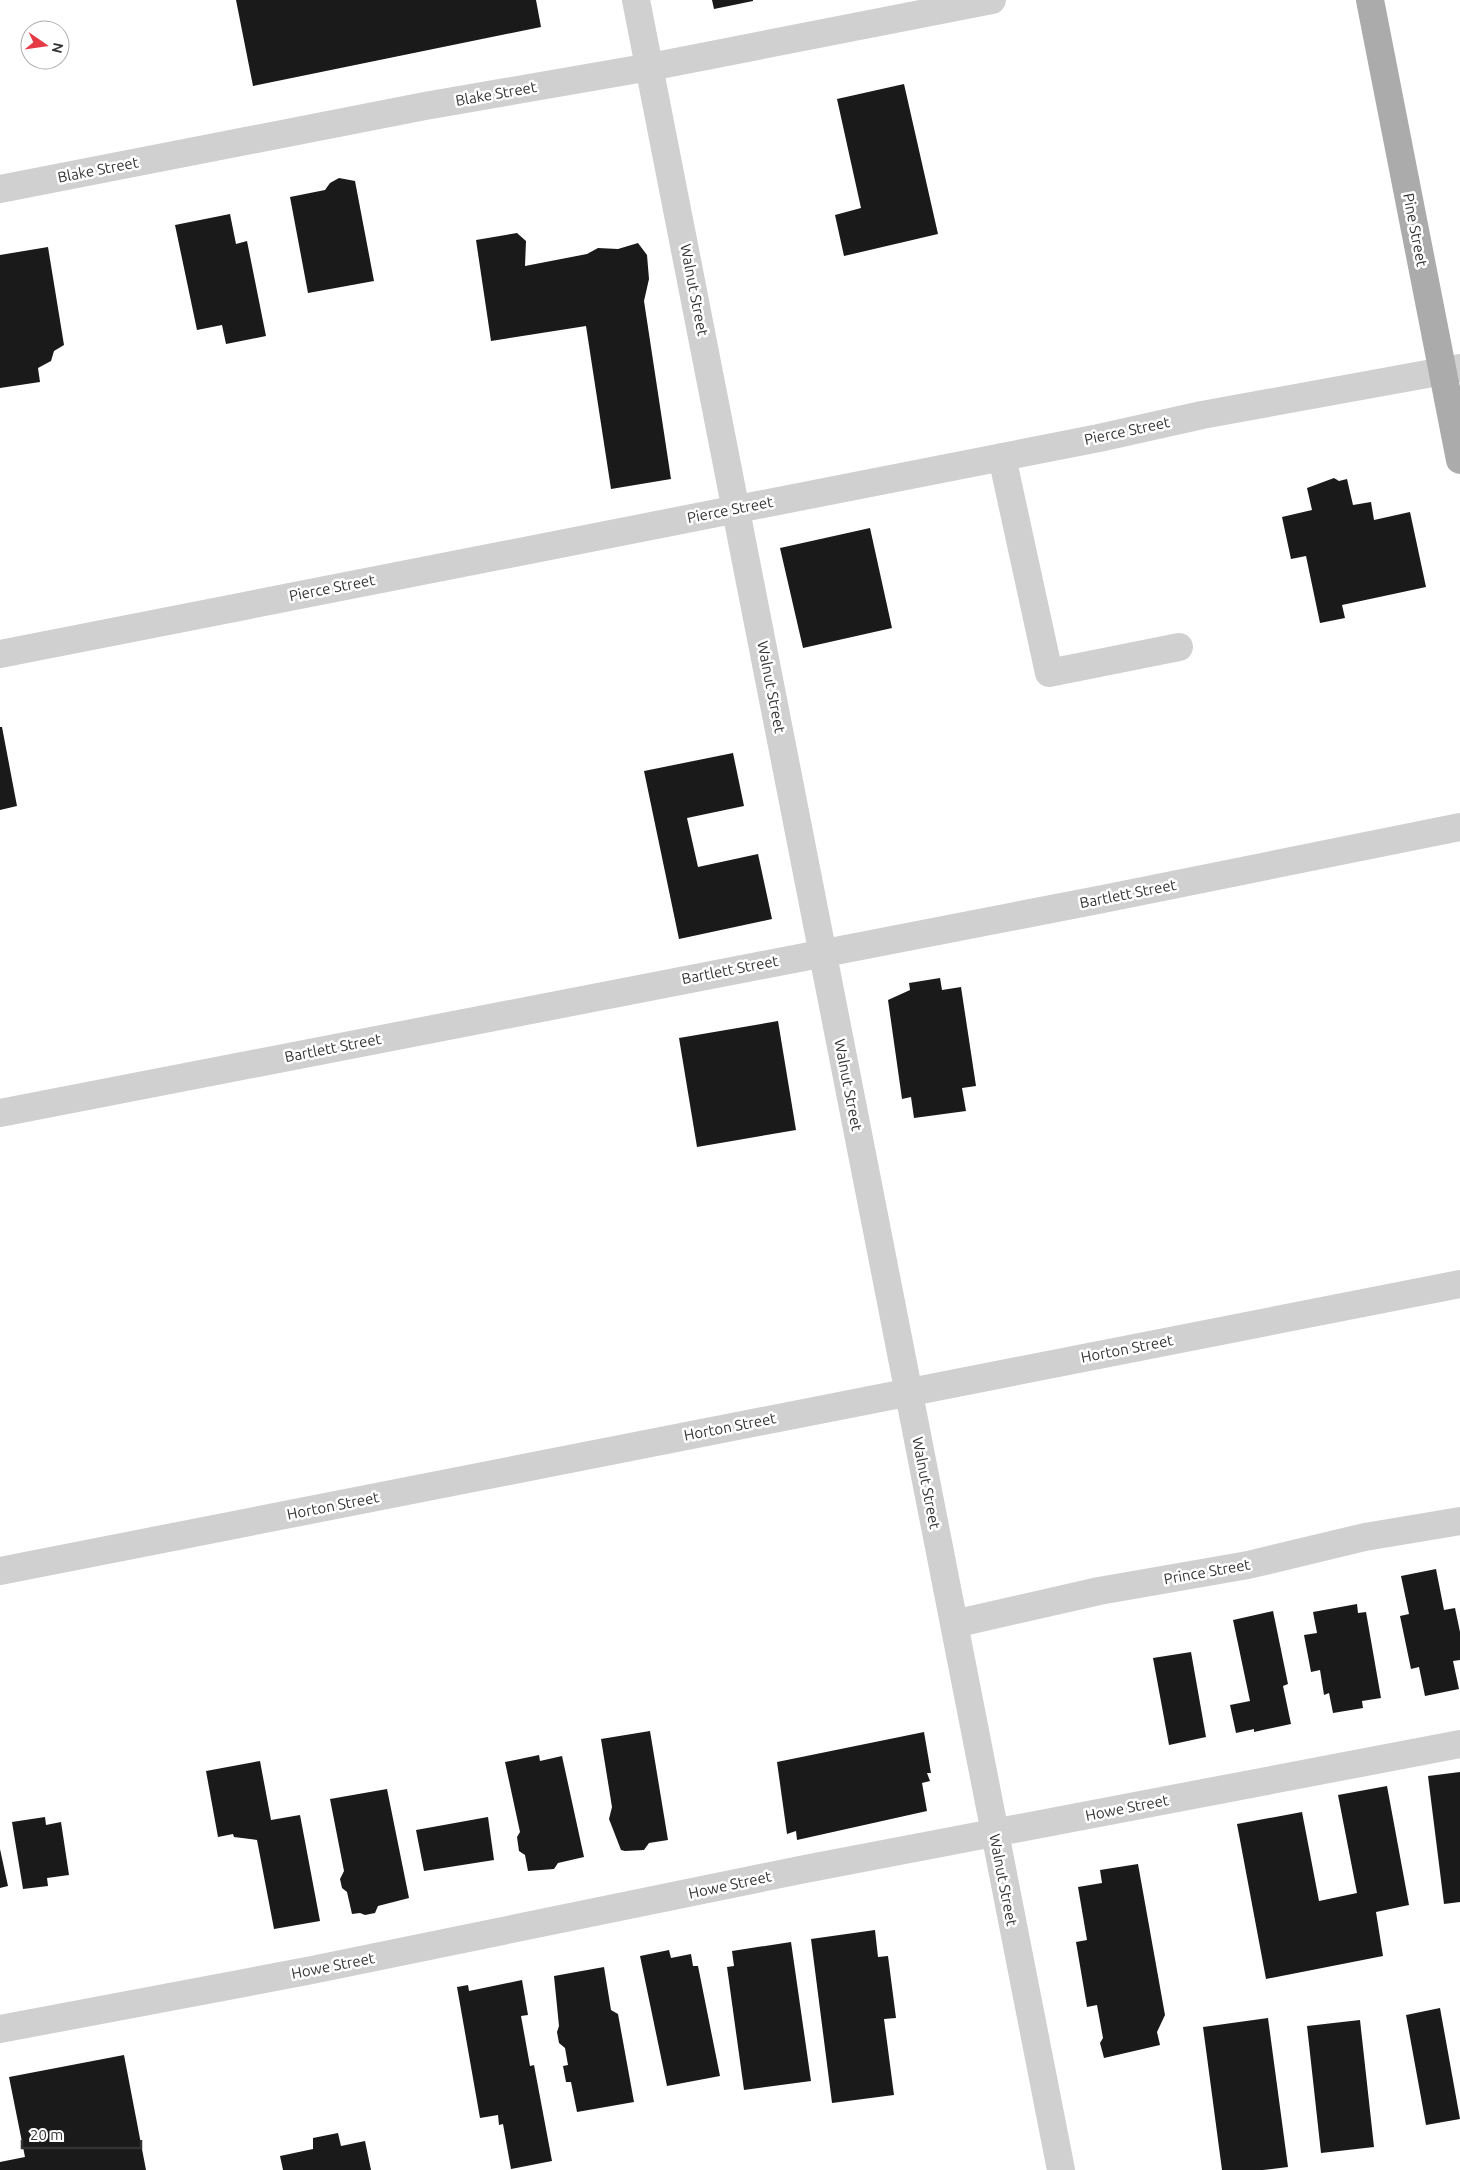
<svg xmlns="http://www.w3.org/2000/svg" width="1460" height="2170" font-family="Ubuntu,sans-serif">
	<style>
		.building { fill: #1a1a1a }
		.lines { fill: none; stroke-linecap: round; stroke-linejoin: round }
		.minor { stroke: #d0d0d0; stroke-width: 28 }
		.major { stroke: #ababab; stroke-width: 28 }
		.labels { text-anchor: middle; stroke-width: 5; stroke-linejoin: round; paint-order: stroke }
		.street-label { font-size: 15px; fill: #333; stroke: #fff }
	</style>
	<rect width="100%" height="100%" fill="#fff"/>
	<path class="building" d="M236,0h300l5,27 -288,59z
		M712,0h41v1l-39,8z
		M904,84l34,150 -94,22 -9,-41 26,-7 -24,-109z
		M339,178l16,3 19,100 -66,12 -18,-96 35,-7 5,-7z
		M230,214l6,30 11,-3 19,95 -40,8 -4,-19 -25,5 -22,-105z
		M517,233l9,8 -1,25 62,-12 11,-6 20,1 20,-6 9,12 2,24 -5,22 27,178 -60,10 -25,-163 -95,15 -15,-101z
		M48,247l16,98 -10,6 -3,10 -13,7 2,14 -40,6v-133z
		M1334,478l5,3 8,-2 6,26 18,-3 3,18 36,-8 16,75 -84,18 3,13 -25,5 -14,-67 -15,3 -9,-42 30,-7 -5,-22z
		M870,528l22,100 -89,20 -23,-100z
		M0,727h2l15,79 -17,4z
		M733,753l11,53 -57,12 11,49 60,-13 14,65 -93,20 -35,-168z
		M940,978l2,12 19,-3 15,99 -14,2 4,23 -52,7 -3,-21 -9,2 -14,-99 22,-10 -1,-7z
		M778,1021l18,109 -99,17 -18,-109z
		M1436,1569l8,41 11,-2 5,24v28l-7,1 6,28 -34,7 -6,-29 -8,2 -11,-53 9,-2 -8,-38z
		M1357,1604l1,9 8,-1 15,86 -19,3 1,7 -30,5 -4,-20 -5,2 -4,-25 -9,2 -7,-37 13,-2 -4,-21z
		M1273,1611l15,73 -5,2 8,38 -37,8v-3l-18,4 -6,-28 20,-4 -17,-81z
		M1191,1652l15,85 -37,8 -16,-87z
		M650,1731l18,109 -19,3 -5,7 -19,1 -4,-1 -12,-31 3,-12 -11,-68z
		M924,1732l7,41h-4l3,8 -8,2 5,28 -130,29 -1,-9 -9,3 -10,-72z
		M539,1755l1,6 22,-5 22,101 -26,6 -4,6 -26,2 -3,-16 -6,-4 -2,-14 3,-5 -15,-70z
		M260,1761l11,59 29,-5 20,106 -46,8 -17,-89 -23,-3 -1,-3 -15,3 -12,-66z
		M1460,1772v130l-16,2 -16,-128z
		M1387,1786l22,119 -33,7 7,44 -117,23 -29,-155 65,-12 17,89 38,-8 -19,-98z
		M387,1789l22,109 -31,8 -3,7 -10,2 -5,-2 -8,1 -5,-22 -5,-4 -2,-9 4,-8 -14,-72z
		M45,1817l1,8 15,-3 8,53 -22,3 1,8 -25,3 -11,-67z
		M488,1817l6,43 -70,11 -8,-41z
		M0,1849l8,37 -8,2z
		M1138,1864l27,151 -8,17 3,13 -56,13 -4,-15 3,-5 -6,-33 -10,2 -11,-65 11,-2 -9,-53 24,-4 -2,-13z
		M875,1930l3,27 10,-1 8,62 -12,1 10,76 -62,8 -21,-164z
		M791,1942l20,139 -67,9 -17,-123 7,-1 -2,-15z
		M669,1950l2,8 20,-4 2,12h5l22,110 -53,10 -27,-130z
		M604,1967l7,43 7,4 16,88 -57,10 -6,-30h-5l-3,-16 5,-1 -3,-17 -6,-5 -2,-11 2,-6 -5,-50z
		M522,1980l6,35 -7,1 9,50 4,-1 18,96 -41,8 -8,-45 -4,1 -1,-10 -18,3 -23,-131 11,-2 1,6z
		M1440,2008l20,111 -34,6 -20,-110z
		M1268,2018l20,149 -25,3h-41l-19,-143z
		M1360,2020l14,127 -53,6 -14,-127z
		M124,2055l22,115h-146v-8l25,-5 -16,-80z
		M338,2133l3,13 24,-5 6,29h-88l-3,-14 33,-7v-11z"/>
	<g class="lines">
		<path class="minor" d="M636,0l425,2170
			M0,189l425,-83 225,-39 342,-67
			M1002,457l47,216 130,-26
			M0,654l1099,-216 103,-23 258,-47
			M0,1113l1103,-214 357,-72
			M0,1571l1460,-287
			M954,1624l145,-33 149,-26 117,-28 95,-16
			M0,2029l307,-58 498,-102 655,-125"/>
		<path class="major" d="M1370,0l90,460"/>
	</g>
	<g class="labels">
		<g class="street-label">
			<text transform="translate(496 94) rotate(-10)" y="5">Blake Street</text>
			<text transform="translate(98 170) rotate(-11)" y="5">Blake Street</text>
			<text transform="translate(1415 230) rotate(79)" y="5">Pine Street</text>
			<text transform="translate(694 290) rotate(79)" y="5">Walnut Street</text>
			<text transform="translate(1127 431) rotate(-12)" y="5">Pierce Street</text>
			<text transform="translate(730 510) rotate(-11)" y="5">Pierce Street</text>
			<text transform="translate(332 588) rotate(-11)" y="5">Pierce Street</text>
			<text transform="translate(771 687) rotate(79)" y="5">Walnut Street</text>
			<text transform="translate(1128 894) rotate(-11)" y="5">Bartlett Street</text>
			<text transform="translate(730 970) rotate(-11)" y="5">Bartlett Street</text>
			<text transform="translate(333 1048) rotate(-11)" y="5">Bartlett Street</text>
			<text transform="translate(848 1085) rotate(79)" y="5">Walnut Street</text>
			<text transform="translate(1127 1349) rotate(-11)" y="5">Horton Street</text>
			<text transform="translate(730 1427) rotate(-11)" y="5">Horton Street</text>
			<text transform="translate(926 1483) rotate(79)" y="5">Walnut Street</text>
			<text transform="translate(333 1506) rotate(-11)" y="5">Horton Street</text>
			<text transform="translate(1207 1572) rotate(-10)" y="5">Prince Street</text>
			<text transform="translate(1127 1808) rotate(-11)" y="5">Howe Street</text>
			<text transform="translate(1003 1880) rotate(79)" y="5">Walnut Street</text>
			<text transform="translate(730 1885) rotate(-12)" y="5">Howe Street</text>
			<text transform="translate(333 1966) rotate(-11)" y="5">Howe Street</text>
		</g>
	</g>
	<g transform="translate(45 45) rotate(103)"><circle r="24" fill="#ffffff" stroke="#adadad"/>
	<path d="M0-4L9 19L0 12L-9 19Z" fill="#e63946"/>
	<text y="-8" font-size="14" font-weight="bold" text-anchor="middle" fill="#333333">N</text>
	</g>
	<path d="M22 2140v8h119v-8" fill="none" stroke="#333333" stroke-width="2.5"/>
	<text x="30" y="2140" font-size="15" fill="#333333" stroke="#ffffff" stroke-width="4" paint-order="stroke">20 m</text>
</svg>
